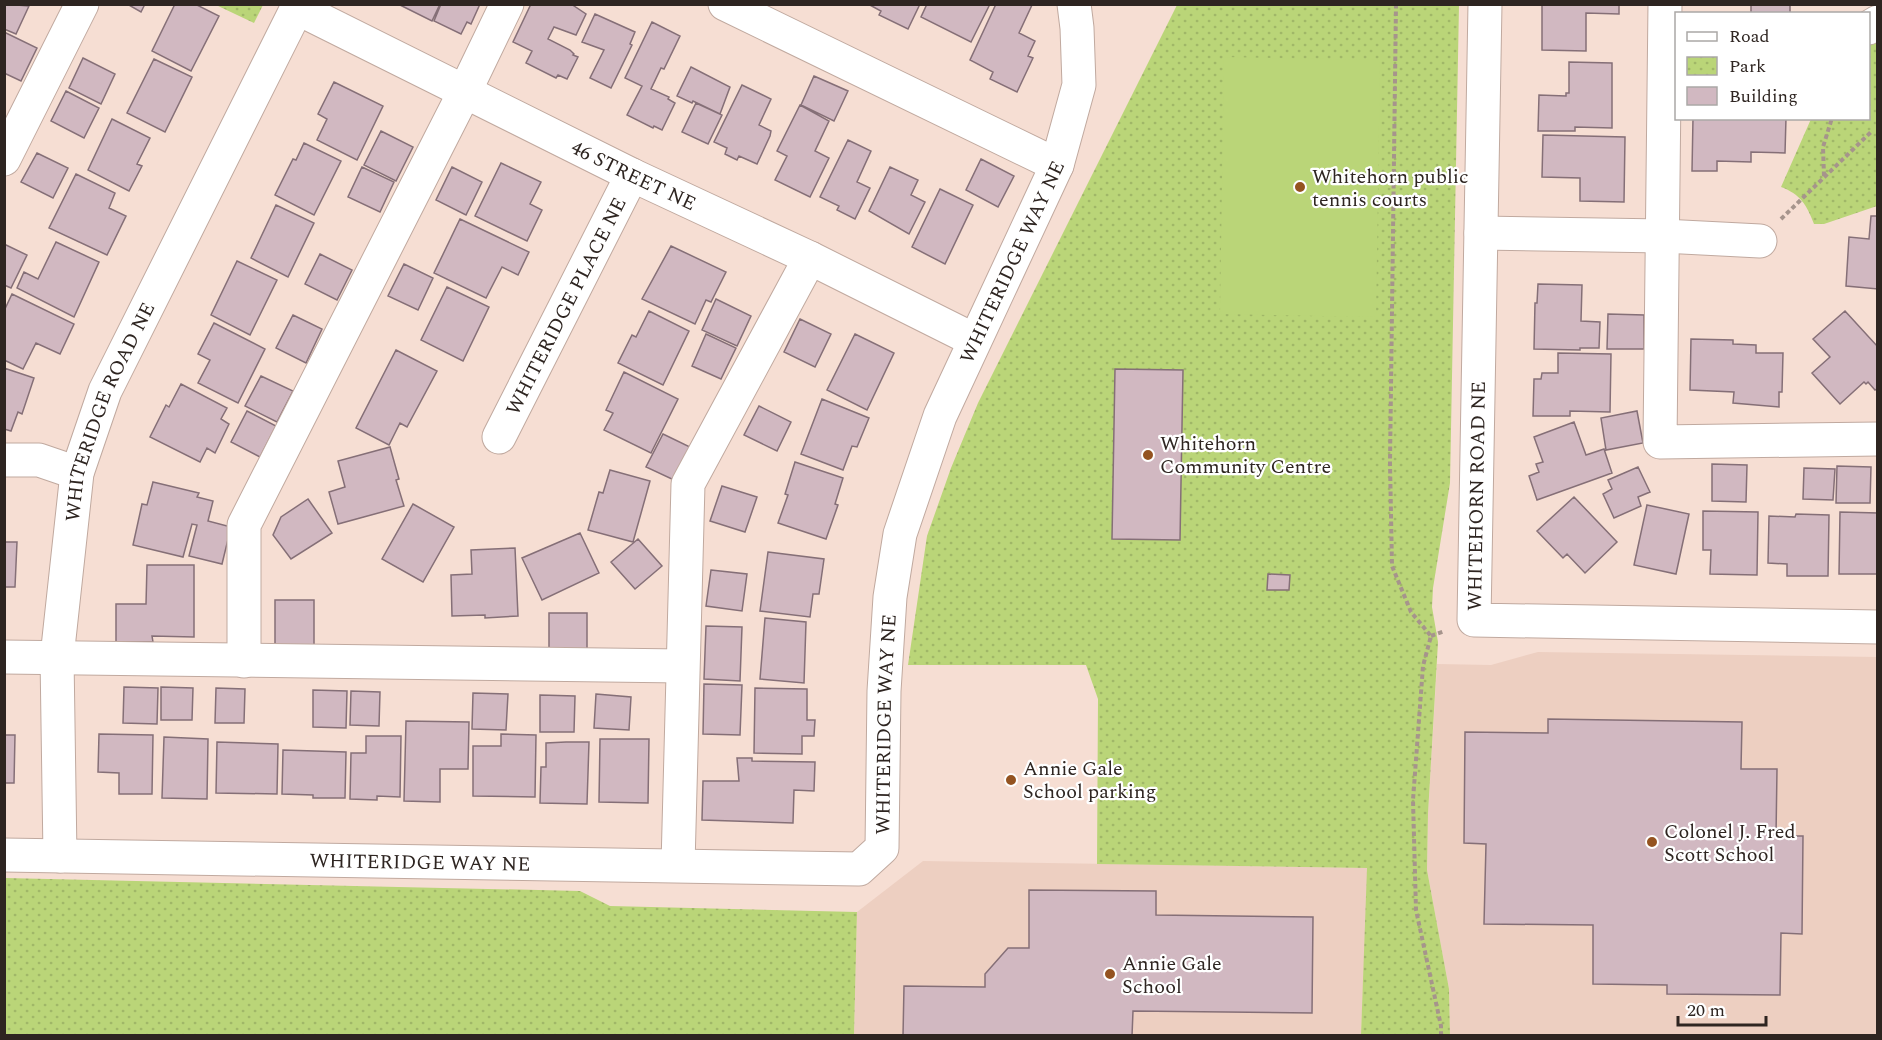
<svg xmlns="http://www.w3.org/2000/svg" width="1882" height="1040" font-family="Spectral,serif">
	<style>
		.built { fill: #edcfc1 }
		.park { fill: url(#park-dots) }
		.pitch { fill: #bad578 }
		.building { fill: #d1b8c1; stroke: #856f77; stroke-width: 1.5 }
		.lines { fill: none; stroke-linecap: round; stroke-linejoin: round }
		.minor-casing { stroke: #c0a99f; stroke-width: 35 }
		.path { stroke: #a6948c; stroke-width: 4; stroke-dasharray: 4.5 3; stroke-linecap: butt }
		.minor { stroke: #fff; stroke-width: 33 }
		.poi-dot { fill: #945320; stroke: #fff; stroke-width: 2 }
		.labels { text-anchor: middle; stroke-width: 4.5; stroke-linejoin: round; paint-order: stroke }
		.street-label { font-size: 20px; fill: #2e2521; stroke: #fff }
		.poi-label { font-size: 20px; fill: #2e2521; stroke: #fff; text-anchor: start }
	</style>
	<defs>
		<pattern id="park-dots" width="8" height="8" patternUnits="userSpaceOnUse" patternTransform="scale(1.5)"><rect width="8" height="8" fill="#bad578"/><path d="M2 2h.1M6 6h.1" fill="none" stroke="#a0b768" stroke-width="1.8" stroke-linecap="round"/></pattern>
	</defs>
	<rect width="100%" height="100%" fill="#f6ded3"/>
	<path class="built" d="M1538,652l339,5v378h-427l-1,-46 -22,-119 1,-56 9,-150 54,1z
		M923,861l445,7 -7,167 -507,1 3,-124z"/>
	<path class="park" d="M216,5h47l-9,18z
		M1177,5h282l-9,478 -17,105 -1,19 6,35 -10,172 -1,56 22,119 1,46h-89l6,-167 -270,-4 1,-165 -12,-34h-178l19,-129 24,-68 27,-65z
		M1877,39v167l-53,18h-10c-7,-19 -14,-30 -33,-37l30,-68 57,-1 1,-73z
		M5,878l575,13 30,15 247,6 -3,123h-849z"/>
	<path class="pitch" d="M1224,57l156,3 -4,257 -156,-3z"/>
	<path class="building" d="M4,4l25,2 -13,28 -12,-5z
		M127,4h18l-4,8z
		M175,4h20l24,12 -28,55 -39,-20z
		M398,4h42l-8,17z
		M441,4h39l-9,20 -4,-2 -6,12 -27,-13z
		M531,4h40l15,10 -10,21 -22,-8 -6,12 22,11 4,4 -1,1 5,2 -11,22 -9,-4 -2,3 -30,-15 6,-12 -19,-9z
		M868,4h52l-12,25 -29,-14 2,-4z
		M927,4h63l-19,38 -50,-25z
		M996,4l36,1 -13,28 16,8 -7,15 5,2 -16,34 -27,-13 3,-7 -23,-12z
		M1542,4h77v10l-33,-1v38l-44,-1z
		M1767,4h23v10h-39v-9z
		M595,14l40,18 -5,12 2,1 -21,43 -21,-10 14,-28 -22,-8z
		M652,22l28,14 -16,33 -3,-1 -10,21 18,8 -1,2 7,4 -13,27 -8,-4 -1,2 -26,-13 15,-29 -17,-8z
		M4,32l33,16 -16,33 -17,-8z
		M83,58l32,16 -14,30 -32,-16z
		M154,59l38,18 -27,55 -38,-19z
		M1569,62l43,1v65l-37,-1v4h-37l1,-36 27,1v-3h3z
		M691,67l39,20 -10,27 -27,-13 -1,2 -15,-7z
		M814,76l34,15 -14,30 -33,-16z
		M334,82l49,24 -26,54 -40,-20 10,-21 -9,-5z
		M742,85l29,14 -12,26 12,6 -1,5 -13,28 -18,-8 -2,4 -12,-6 2,-6 -13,-6z
		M66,91l33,17 -15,30 -33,-17z
		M696,103l26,12 -14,29 -26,-12z
		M800,105l29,16 -14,30 14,7 -19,39 -35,-17 12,-24 -10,-5z
		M1693,118h93l-1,35 -34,-1v10l-34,-1v10h-25z
		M112,119l38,19 -13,26 5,2 -13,25 -41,-21z
		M381,131l32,16 -17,34 -32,-16z
		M1543,135l82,2 -1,65 -44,-1v-23l-38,-1z
		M848,140l23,11 -14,31 13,6 -15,31 -18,-9 2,-4 -19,-9z
		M304,143l37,18 -27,54 -39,-20 18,-36 3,1z
		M37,153l31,15 -15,30 -32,-16z
		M981,159l33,17 -16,31 -32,-17z
		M501,163l40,19 -11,22 12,6 -15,31 -52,-25z
		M362,167l32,15 -14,30 -32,-15z
		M452,167l30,15 -16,33 -30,-15z
		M890,167l28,13 -7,15 14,7 -16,32 -40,-23z
		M76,174l39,19 -6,15 17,8 -19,39 -58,-27z
		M940,189l33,16 -28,59 -33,-17z
		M276,205l38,18 -26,54 -37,-19z
		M1871,216h7v73l-32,-3 3,-49 20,2z
		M460,219l69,33 -11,23 -16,-8 -16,31 -52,-25z
		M56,242l43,20 -25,55 -57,-29 7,-16 14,7z
		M4,244l23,11 -16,33 -7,-3z
		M671,246l55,26 -15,30 -5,-2 -11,24 -53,-25z
		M320,254l32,16 -15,30 -32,-16z
		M237,261l40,19 -27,55 -39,-20z
		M404,264l29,14 -15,32 -30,-14z
		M1538,284l44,1 -1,36 19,1 -1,26h-19v2l-46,-1 1,-46h2z
		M447,287l42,20 -26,54 -42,-21z
		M12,294l62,30 -14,30 -24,-11 -13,26 -19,-9v-49z
		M716,299l35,17 -14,30 -35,-16z
		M649,311l40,20 -26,54 -45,-22 14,-28 4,2z
		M1845,311l33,36v41l-3,2 -7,-8 -2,2 -2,-2 -24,22 -28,-31 18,-16 -17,-18z
		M1608,314l36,1v34h-37z
		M293,315l29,14 -16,34 -30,-15z
		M800,319l31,15 -16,33 -31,-15z
		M214,323l51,26 -27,54 -40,-20 12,-23 -12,-6z
		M706,334l30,14 -15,31 -29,-13z
		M855,334l39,19 -27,57 -40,-20z
		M1691,339l42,1v4l23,1v8h27l-1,39h-3v15l-46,-4 1,-11 -44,-2z
		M396,350l41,21 -30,56 -7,-4 -11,22 -33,-17z
		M1558,353l53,1 -1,58 -40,-1v5h-37l1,-37h7l1,-6h16z
		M4,368l30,10 -12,36 -4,-2 -7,19 -7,-2z
		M1115,369l68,1 -3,170 -68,-1z
		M624,372l54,27 -27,54 -47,-23 9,-17 -7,-3z
		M261,376l32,15 -16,31 -32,-16z
		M181,384l46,24 -6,11 8,5 -14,29 -8,-5 -7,14 -50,-25 16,-32 3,2z
		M822,399l47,19 -12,29 -5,-1 -9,24 -42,-16z
		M759,406l32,16 -14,29 -33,-16z
		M247,411l29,15 -16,31 -29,-15z
		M1637,411l6,32 -37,7 -5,-32z
		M1574,422l12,33 18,-6 8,24 -75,27 -8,-24 10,-4 -3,-8 7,-2 -9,-25z
		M663,434l27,13 -16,33 -28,-13z
		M390,447l9,32 -3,1 8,26 -66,18 -9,-32 16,-5 -7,-26z
		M795,462l48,16 -8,26 3,1 -12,34 -48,-16 10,-28 -3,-1z
		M1712,464l35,1 -1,37 -34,-1z
		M1837,466l34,1 -1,36h-34z
		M1638,467l12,25 -12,5 3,9 -27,12 -11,-24 9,-5 -4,-9z
		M1804,468l31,1 -2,31 -30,-1z
		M610,470l40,11 -17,61 -45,-12 11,-38 4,1z
		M153,482l46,11 -2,4 16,4 -5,20 23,6 -9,37 -33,-8 8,-31 -5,-1 -9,33 -50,-12 9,-41 5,1z
		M722,486l35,11 -12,35 -35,-11z
		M1574,497l43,45 -32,31 -18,-19 -4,4 -26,-27z
		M308,499l24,34 -41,26 -18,-24 8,-18z
		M413,504l41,23 -31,55 -41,-23z
		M1647,505l42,9 -13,60 -42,-9z
		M1703,511l55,1 -1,63 -47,-1 1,-24h-8z
		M1840,512l38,1v61h-39z
		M1796,514l33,1 -1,61h-41v-12l-19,-1 1,-47 26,1z
		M580,533l19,40 -57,27 -20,-42z
		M638,539l24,27 -27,23 -24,-27z
		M4,542h13l-2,45h-11z
		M515,548l3,68 -33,2v-3l-33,1 -1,-41 21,-1 -1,-24z
		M768,552l56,7 -5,35h-6l-3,23 -50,-6z
		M147,565h47v72l-42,-1 1,6h-37v-38h30z
		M711,570l36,4 -5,37 -36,-5z
		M1268,574l22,1 -1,15h-22z
		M275,600h39v45h-39z
		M549,613h38v37h-38z
		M765,618l41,4 -2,61 -44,-4z
		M706,626l36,1 -2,54 -36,-2z
		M704,684l38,1 -2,50 -37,-1z
		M124,687l34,1 -1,36 -34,-1z
		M161,687l32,1 -1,32h-31z
		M216,688l29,1 -1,34h-29z
		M755,688l52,1v31h8l-1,16h-12v18l-48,-1z
		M313,690l34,1 -1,37 -33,-1z
		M351,691l29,1 -1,34 -29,-1z
		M473,693l35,1 -2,36 -34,-1z
		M596,694l35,3 -2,33 -35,-2z
		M540,695l35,1 -1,36h-34z
		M1548,719l194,3 -1,47h36l-1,67h27l-1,98 -21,-1 -1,62 -113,-1v-9l-74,-1v-59l-109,-1 2,-80 -22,-1 1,-111 83,1z
		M406,721l63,1 -1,47h-28v33l-36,-1z
		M99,734l54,1 -1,59h-33v-21l-21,-1z
		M501,734l35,1 -1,62 -62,-1v-50h28z
		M4,735h11l-1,48h-10z
		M366,736h35l-1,61 -23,-1v4l-27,-1 1,-46h15z
		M164,737l44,2 -1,60 -45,-1z
		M600,739h49l-1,64 -49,-1z
		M217,742l61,2 -1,50 -61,-1z
		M566,742h23l-2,62 -47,-1 1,-36h5v-24z
		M283,750l63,2 -1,46h-32v-3l-31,-1z
		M737,758h15v3l63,1 -1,29 -20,-1 -1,33 -91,-3 1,-39h36z
		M1029,890l127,1v24l157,2 -1,96 -179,-2 -1,25h-229l1,-50 81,1v-13l23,-26h21z"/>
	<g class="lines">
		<defs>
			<g id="minor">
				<path d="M725,4l332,161"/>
				<path d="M1485,4l-11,616 404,7"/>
				<path d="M1665,4l-5,438 218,-3"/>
				<path id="s1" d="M297,8l335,167 178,83 164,82"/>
				<path d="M1868,28l10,-6"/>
				<path d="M4,159l78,-155"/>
				<path d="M1481,233l182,3 97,5"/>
				<path id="s2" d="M499,437l133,-262"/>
				<path d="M4,460h35l38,13"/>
				<path d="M4,657l678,9"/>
				<path d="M244,661v-136l221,-434 42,-87"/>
				<path id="s3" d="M4,855l855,14 23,-21 2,-157 6,-94 10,-63 40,-118 117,-251 22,-80 -2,-57 -3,-24"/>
				<path id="s4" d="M60,856l-3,-199 20,-184 28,-82 194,-387"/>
				<path d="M678,865l10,-381 122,-226"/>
			</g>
		</defs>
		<use href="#minor" class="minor-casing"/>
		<path class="path" d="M1396,4l-6,459 2,103 19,46 20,24 -8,30 -10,134 3,110 25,116v10
			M1824,176l-1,-29 9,-29
			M1781,219l90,-87
			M1431,636l14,-5"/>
		<use href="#minor" class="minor"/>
	</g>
	<g class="poi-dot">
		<circle cx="1300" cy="187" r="6"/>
		<circle cx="1148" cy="455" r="6"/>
		<circle cx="1011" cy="780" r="6"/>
		<circle cx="1652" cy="842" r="6"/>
		<circle cx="1110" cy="974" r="6"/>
	</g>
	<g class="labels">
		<g class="street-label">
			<text dy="7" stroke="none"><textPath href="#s1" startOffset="376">46 STREET NE</textPath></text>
			<text dy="7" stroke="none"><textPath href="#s3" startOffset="1496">WHITERIDGE WAY NE</textPath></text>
			<text dy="7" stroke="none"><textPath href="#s2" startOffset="147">WHITERIDGE PLACE NE</textPath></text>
			<text dy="7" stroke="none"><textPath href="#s4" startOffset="452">WHITERIDGE ROAD NE</textPath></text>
			<text transform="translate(1476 496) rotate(-89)" y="7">WHITEHORN ROAD NE</text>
			<text dy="7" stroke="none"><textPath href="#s3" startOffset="1010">WHITERIDGE WAY NE</textPath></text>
			<text dy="7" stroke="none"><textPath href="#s3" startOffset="416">WHITERIDGE WAY NE</textPath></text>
		</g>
		<g class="poi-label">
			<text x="1312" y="183">Whitehorn public<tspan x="1312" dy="23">tennis courts</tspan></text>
			<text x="1160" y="450">Whitehorn<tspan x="1160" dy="23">Community Centre</tspan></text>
			<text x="1023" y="775">Annie Gale<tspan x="1023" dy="23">School parking</tspan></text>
			<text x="1664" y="838">Colonel J. Fred<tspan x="1664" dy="23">Scott School</tspan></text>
			<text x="1122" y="970">Annie Gale<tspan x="1122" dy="23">School</tspan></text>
		</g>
	</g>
	<rect width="1882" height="1040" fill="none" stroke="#2e2521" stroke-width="12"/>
	<rect x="1675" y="12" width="195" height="108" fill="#ffffff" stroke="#aba8a6" stroke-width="1.5"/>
	<rect x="1687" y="32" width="30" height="9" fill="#ffffff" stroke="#aba8a6" stroke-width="1.5"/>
	<text x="1729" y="42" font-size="18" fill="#2e2521">Road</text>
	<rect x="1687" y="57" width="30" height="18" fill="url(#park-dots)" stroke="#aba8a6" stroke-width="1.5"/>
	<text x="1729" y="72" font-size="18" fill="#2e2521">Park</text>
	<rect x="1687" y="87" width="30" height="18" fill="#d1b8c1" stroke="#aba8a6" stroke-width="1.5"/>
	<text x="1729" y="102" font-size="18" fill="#2e2521">Building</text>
	<path d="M1678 1016v9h88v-9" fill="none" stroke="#2e2521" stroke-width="3"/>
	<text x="1687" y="1016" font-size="18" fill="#2e2521" stroke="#ffffff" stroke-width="4.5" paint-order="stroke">20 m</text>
</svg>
